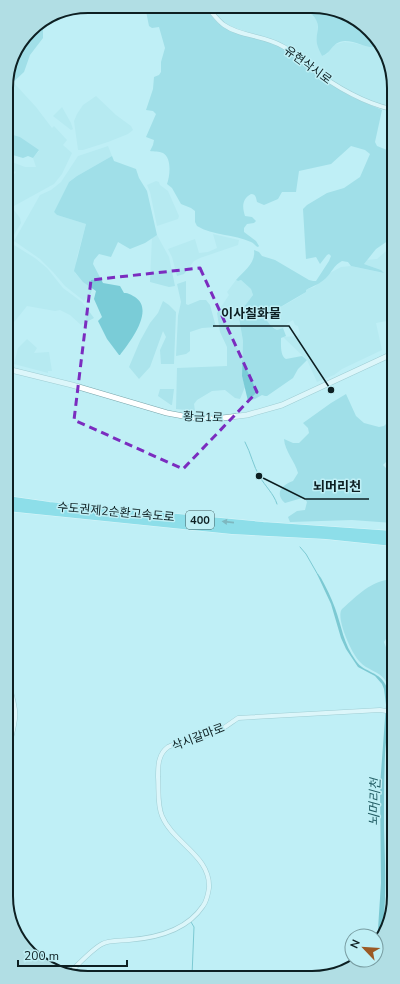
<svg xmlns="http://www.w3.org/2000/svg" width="400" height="984" font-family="'Nunito Sans','Noto Sans KR',sans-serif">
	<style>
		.built { fill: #abe4ec }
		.green { fill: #7accd7 }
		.water { fill: #2a9ca9 }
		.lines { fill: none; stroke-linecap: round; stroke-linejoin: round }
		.stream { stroke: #2a9ca9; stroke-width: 1 }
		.minor-casing { stroke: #78a5ab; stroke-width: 5 }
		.tertiary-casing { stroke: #78a5ab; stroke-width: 6 }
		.motorway-casing { stroke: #fff; stroke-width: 9 }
		.minor { stroke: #fff; stroke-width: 4 }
		.tertiary { stroke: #fff; stroke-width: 5 }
		.motorway { stroke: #51cbda; stroke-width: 8 }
		.oneway { fill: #2f757e }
		.marked { fill: none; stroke: #7b2cbf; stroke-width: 3; stroke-dasharray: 8 5; stroke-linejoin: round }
		.labels { text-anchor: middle; stroke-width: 3; stroke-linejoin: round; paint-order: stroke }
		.shield { fill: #bfeff5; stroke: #425d61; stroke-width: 1 }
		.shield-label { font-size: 11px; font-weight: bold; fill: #0d1f22 }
		.street-label { font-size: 12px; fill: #0d1f22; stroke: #bfeff5 }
		.water-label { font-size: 13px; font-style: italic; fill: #225d65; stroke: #bfeff5 }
		.rim { fill: none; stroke: #0d1f22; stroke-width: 2 }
		.leader { fill: none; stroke: #0d1f22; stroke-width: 1.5 }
		.callout-dot { fill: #0d1f22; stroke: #bfeff5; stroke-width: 1.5 }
		.callout-label { font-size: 13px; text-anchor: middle; font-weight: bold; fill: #0d1f22; stroke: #bfeff5; stroke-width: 3; stroke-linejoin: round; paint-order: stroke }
	</style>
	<rect width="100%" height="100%" fill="#bfeff5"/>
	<path class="built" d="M209,7h80l4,3 8,-1h3l13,11v24l5,12 5,-2 6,-9 11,-3 10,1 19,5 7,-1 11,20v40l-14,-4 -25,-10 -20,-12 -65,-43 -40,-13z
		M14,83l22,24 16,21 2,-2 13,14 -4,5 9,8 -10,21 -8,10 -40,22 -5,-6 -2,-9v-3l6,-9 -1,-2 4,-5 -7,-3 3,-7 13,5h11l-3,-9 6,-7 -19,-14 -13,-4v-15l6,-15v-5l-5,-9z
		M96,96l20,19 15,11 2,4 -5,4 -20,8 -25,8h-5l-4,-29 3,-7 6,-9z
		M62,107l9,16 2,6 -2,1 -18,-14z
		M108,146l4,10 -35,20 -8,6 -15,30 3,3 29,9 -9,33 -2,16 17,16 -1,4 -7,8 -19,-15 -12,-14 -13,-13 -26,-18 26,-46 11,-5 10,-8 17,-26z
		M156,181l3,1 1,3 8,6 11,25 -1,3 -21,7 -7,-34 -3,-7z
		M14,210l6,8 1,5 -10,17 -4,-2v-23z
		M213,234l26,6 -1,5 -38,13 -6,3 -10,13 -7,2 -5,-19 -4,-8 27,-10 4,14 9,-1 9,-4z
		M157,235l12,22 6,29 -6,1 -19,-5 2,-45z
		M14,245l21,13 12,10 16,20 19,14 12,16 -13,7 -11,-10 -10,-5 -5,1 -28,-5 -12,15 -8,6v-69z
		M392,246v74l-16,3 6,27 -40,19 -8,6 -17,7 -10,-22 -24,-23 14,-1 3,-2 -2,-8 -3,-1 -2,-5 -5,3 -5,5 -6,2 -8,-6 -4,-8 32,-18 9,-6 -1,-2 9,-3 16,-14 11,-6 10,-1 32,7 -2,-3 -17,-6 2,-4 11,-1z
		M236,280l2,1 3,-1 10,9 2,6 -13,17 -1,6 4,23 -1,35 3,11 -5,12 -5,-1 -10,-8 -13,1 -15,9 -3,4 1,7 -19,-2 1,-41 50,-2v-19l-7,-15 -3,-19 12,-18 -2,-3z
		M186,281v23l2,1 12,-5h6l4,5 6,22 -14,1 -12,4v19l-4,3 -10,2 2,-40 3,-14 -4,-18z
		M163,301l6,4 7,7 -2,52h-13l-1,-14 6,-13 -3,-6 -13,36 -11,12 -10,-12 11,-26 10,-18 8,-10z
		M27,339l10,9 -3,5 15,-1 3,19h-4v2l-34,-9 4,-16z
		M160,389h14l-2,16h-1l-13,-9z"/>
	<path class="green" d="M145,6l59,1 14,16 8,5 47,15 15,8 40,32 24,14 30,13 -7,32 2,4 15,6v86l-16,11 -12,15 17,6 3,3 -33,-7 -3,-4 -6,-1c-8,4 -10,11 -16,17 -6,6 -13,8 -20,12v2l-41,24c2,6 7,12 12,14l6,-2 3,8 -5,2c0,6 -1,18 5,21l16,-3 5,4 -9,9 -5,9 -26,18h-2l-3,-1 -7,4 -7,2 -6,-25 1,-35 -4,-23 1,-6 13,-17 -2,-6 -10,-9 -3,1 -2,-1c8,-9 20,-17 18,-30l5,2 3,4 13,4 34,20 4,1h3l13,-20 2,-5 -2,-2 -2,1 -7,9 -4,-7 -10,2 -3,-50 4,-4 20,-12 17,-5 16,-11 10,-23 -5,-4 -14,-4 -20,18 -32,7 -3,21h-14l-4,7 -14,6 -7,-3c-1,-4 -1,-8 -6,-8 -9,5 -9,13 -6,22l7,1 4,4 -2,2 -7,1 -3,4v4l12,9 3,5 -1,1c-3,-1 -4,-4 -7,-5 -17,-8 -38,-6 -54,-16l-2,-4v-11l-4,-3 -10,-4 -9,-16 -5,-4c3,-8 5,-26 -4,-31 -4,-2 -9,-1 -13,-2l3,-6 1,-5 -8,-3 10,-23 -3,-3 -7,-1 7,-21 1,-12 5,-2 2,-3v-10l4,-14 -6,-21 -7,1 -3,-2z
		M289,7l39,1 42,22 10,17c-13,3 -22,-6 -35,-6 -14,1 -13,12 -23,15 -2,-4 -4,-8 -5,-12 -2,-12 6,-20 -6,-30 -7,-5 -10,-5 -18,-4z
		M40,22l3,6v10l-13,17 -6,17 -15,14 -1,3 6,12 -7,17v15l13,4 19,13 -6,8 -5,-2 -5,2 -17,-5v-71l9,-31 19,-25z
		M112,156l2,5 22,8 3,9 8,13 10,44 -12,8 -15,6 -12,-7 -7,15 -12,-3 -5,6 -1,4 10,19 17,3 4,7c5,0 7,2 11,4 20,13 -5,45 -15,58h-1l-12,-16 -9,-18 4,-4 -8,-18 2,-8 -13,-9 -9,-11 12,-47 -29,-9 -3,-3 15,-30 8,-6z
		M346,394l10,22 8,7 15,4 5,-1 8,-8v43h-5l-4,4 3,3h7v55l-41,-3 -62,2 -2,-5 9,-6 8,-1 2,-8 -2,-3 -3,-1 -17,5c-11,-10 -3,-18 8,-22l5,-8c-3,-12 -13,-21 -14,-34l9,4h6l10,-10 -1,-5 -5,-5 28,-20z
		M393,579v49l-9,14 3,8 6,9v50l-2,-2c-1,-9 -1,-19 -6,-27 -6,-9 -18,-10 -25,-18 -8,-7 -25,-45 -18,-53 16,-14 28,-28 51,-30z
		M8,691c4,13 8,19 0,31z"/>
	<path class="water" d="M317,574h1l3,4c5,9 10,19 14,30 7,19 8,35 21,53 8,12 25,10 31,27 6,18 -1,46 -2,66 -1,23 -1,47 -1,70 0,27 6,102 -8,123l2,-18 3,-46 -1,-97 6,-81 -2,-16 -2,-5 -7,-8 -17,-9 -12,-18 -5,-11 -10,-34z"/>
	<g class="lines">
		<path class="stream" d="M245,442c6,11 8,24 15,35 5,9 14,17 17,27
			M300,547l6,7 12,21
			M191,922l3,5 -2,49"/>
		<defs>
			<path id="minor" d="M207,7c5,5 10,13 17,18 17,12 41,10 60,22 8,5 16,13 24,19 25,19 52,36 83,43
				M68,974c9,-8 24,-25 34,-30 7,-4 19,-3 27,-4 27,-2 58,-10 74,-34 4,-5 5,-12 6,-18 2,-32 -36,-45 -47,-72 -5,-12 -3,-26 -4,-39 0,-11 0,-23 10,-30 7,-4 16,-5 24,-7 9,-3 20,-5 28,-10 6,-3 12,-8 18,-12l142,-8 13,2"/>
			<path id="tertiary" d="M7,369l65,16 95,28 27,5 20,1 33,-4 35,-10 110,-51
				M8,684c10,30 8,34 0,64"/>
			<path id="motorway" d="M7,500l42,6 214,20 130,9
				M7,507l225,23 94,5 67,7"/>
		</defs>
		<use href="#minor" class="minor-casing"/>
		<use href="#tertiary" class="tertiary-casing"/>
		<use href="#motorway" class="motorway-casing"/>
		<use href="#minor" class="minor"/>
		<use href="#tertiary" class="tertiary"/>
		<use href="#motorway" class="motorway"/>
	</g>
	<defs><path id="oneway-solid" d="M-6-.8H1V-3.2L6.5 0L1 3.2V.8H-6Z"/></defs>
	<use class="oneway" href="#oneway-solid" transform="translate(228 522) rotate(-174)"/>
	<path d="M0 0H400V984H0ZM200,268l57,124 -74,77 -109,-49 17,-140z" fill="#bfeff5" fill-opacity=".55" fill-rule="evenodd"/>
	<path class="marked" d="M200,268l57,124 -74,77 -109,-49 17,-140z"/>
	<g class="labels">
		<rect class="shield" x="186" y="511" width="28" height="18" rx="3"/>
		<g class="shield-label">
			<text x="200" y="524">400</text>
		</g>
		<g class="street-label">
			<text transform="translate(308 65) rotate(36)" y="4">유현삭시로</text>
			<text transform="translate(203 417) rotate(2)" y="4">황금1로</text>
			<text transform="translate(116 512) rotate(5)" y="4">수도권제2순환고속도로</text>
			<text transform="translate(198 737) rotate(-21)" y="4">삭시갈마로</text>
		</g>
		<g class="water-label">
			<text transform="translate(374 802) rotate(-88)" y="5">뇌머리천</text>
		</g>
	</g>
	<path d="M0 0H400V984H0ZM88 13H312A75 75 0 0 1 387 88V896A75 75 0 0 1 312 971H88A75 75 0 0 1 13 896V88A75 75 0 0 1 88 13Z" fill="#b1dee4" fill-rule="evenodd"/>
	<path class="rim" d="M88 13H312A75 75 0 0 1 387 88V896A75 75 0 0 1 312 971H88A75 75 0 0 1 13 896V88A75 75 0 0 1 88 13Z"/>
	<path class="leader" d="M331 390L289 326H213M259 476L305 499H369"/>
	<g class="callout-dot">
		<circle cx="331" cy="390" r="4"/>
		<circle cx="259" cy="476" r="4"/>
	</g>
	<g class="callout-label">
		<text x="251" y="318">이사칠화물</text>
		<text x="337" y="491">뇌머리천</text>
	</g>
	<g transform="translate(364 948) rotate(295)"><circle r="19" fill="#bfeff5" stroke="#789ca1"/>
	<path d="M0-3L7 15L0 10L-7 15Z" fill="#9b5a25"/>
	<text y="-6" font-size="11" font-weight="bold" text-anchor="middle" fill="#0d1f22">N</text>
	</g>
	<path d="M18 960v6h109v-6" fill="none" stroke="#0d1f22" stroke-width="2"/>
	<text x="24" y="960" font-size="12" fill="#0d1f22" stroke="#bfeff5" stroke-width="3" paint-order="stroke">200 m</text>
</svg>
